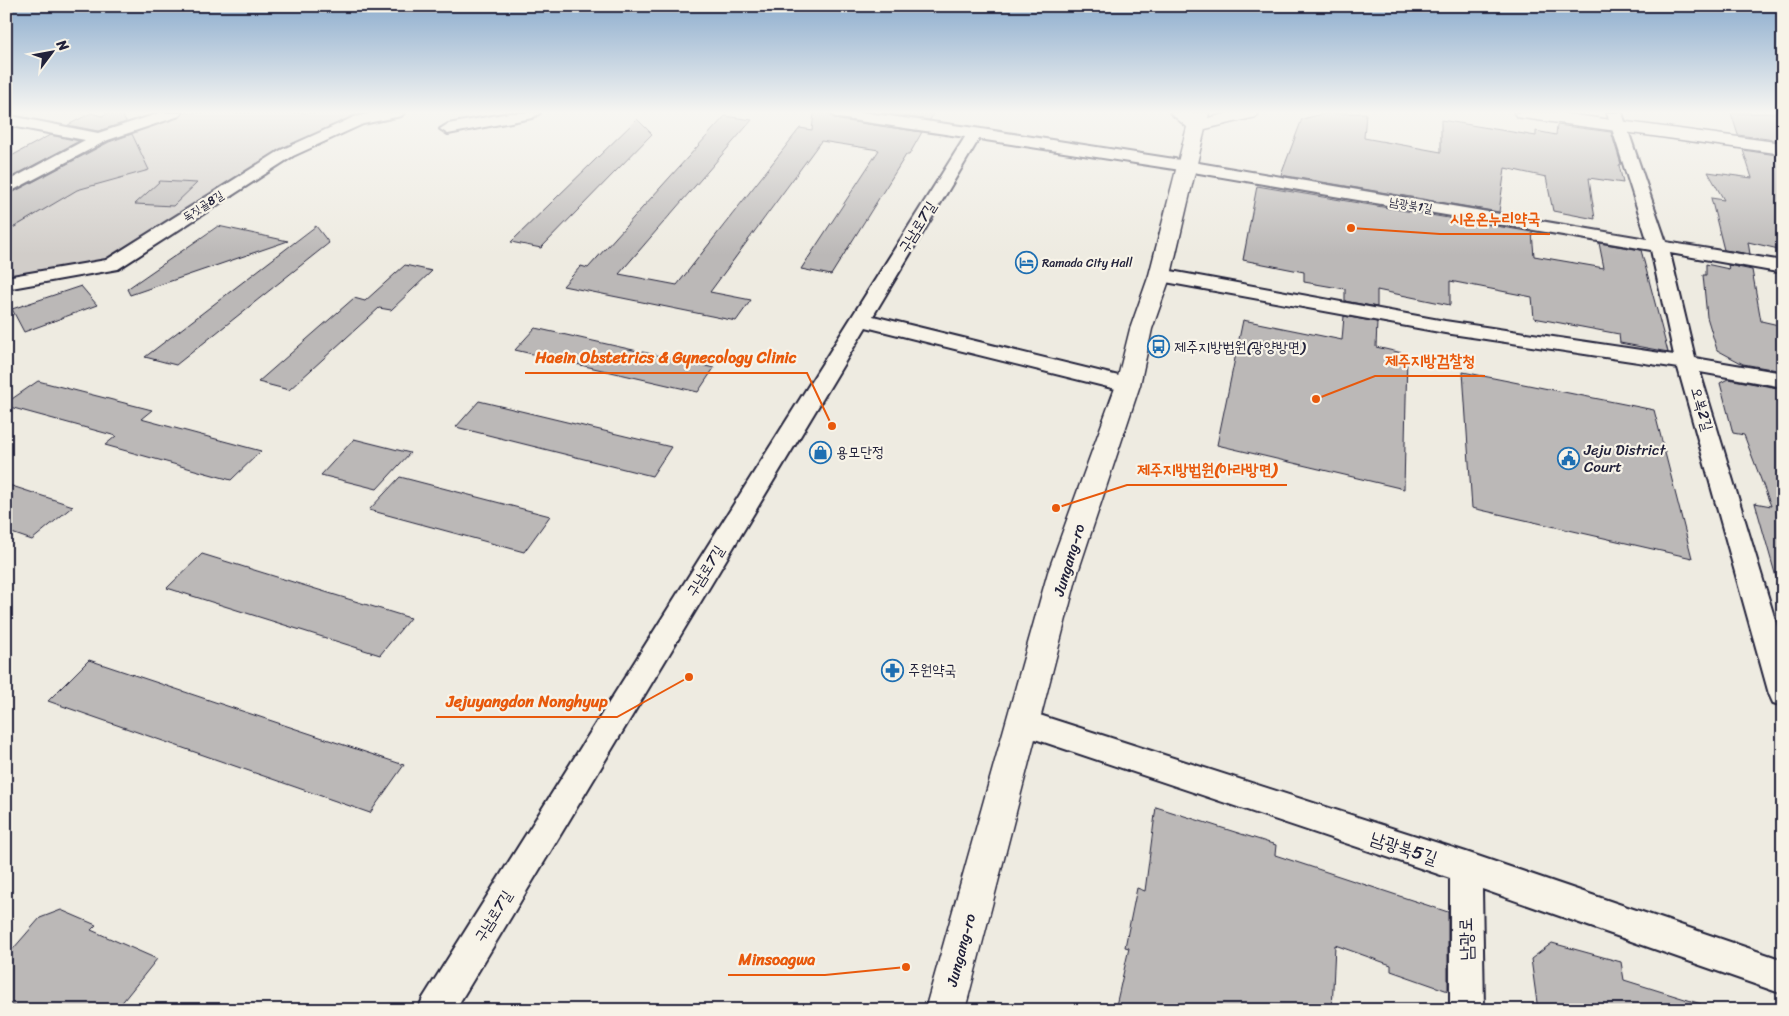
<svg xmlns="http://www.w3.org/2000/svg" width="1789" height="1016" font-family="Sriracha,'Poor Story',sans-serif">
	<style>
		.green { fill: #d1cdc9; stroke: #7a7882 }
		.building { fill: #bbb8b7; stroke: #22223b }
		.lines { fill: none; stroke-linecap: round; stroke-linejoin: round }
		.minor-casing { stroke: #22223b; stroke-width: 4 }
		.secondary-casing { stroke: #22223b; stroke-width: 3 }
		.minor { fill: #f7f3e8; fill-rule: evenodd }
		.secondary { fill: #f7f3e8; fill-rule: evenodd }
		.labels { text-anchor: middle; stroke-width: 4.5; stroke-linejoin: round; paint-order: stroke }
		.far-street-label { font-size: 12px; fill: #22223b; stroke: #f7f3e8 }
		.far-poi-label { font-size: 12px; fill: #22223b; stroke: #f7f3e8; text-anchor: start }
		.street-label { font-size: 15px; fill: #22223b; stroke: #f7f3e8 }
		.poi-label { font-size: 15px; fill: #22223b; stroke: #f7f3e8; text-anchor: start }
		.near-street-label { font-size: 18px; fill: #22223b; stroke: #f7f3e8 }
		.leader { fill: none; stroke: #e8590c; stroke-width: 2 }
		.callout-dot { fill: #e8590c; stroke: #f7f3e8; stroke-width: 2 }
		.callout-label { font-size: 16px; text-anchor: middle; font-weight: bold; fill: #e8590c; stroke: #f7f3e8; stroke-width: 4.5; stroke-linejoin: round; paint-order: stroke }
	</style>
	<rect width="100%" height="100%" fill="#eeebe1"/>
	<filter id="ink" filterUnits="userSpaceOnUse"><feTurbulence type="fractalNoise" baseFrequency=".02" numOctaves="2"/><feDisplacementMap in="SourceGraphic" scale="10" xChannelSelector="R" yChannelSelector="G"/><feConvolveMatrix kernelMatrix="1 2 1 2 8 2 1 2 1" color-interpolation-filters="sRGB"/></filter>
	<g filter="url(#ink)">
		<path class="green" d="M172,113h209l-94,40 -176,112 -105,18v-94l93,-50z"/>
		<path class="building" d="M91,113l11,3 6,-3h13l5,9 -28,9 -30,-6z
			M814,113h16l2,4 7,3 83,12 -13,23h-3l-75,120 -30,-6 78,-119 -58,-9 -111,151 41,8 -15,21 -173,-35 18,-20 7,2 137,-152 27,4 -133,154 58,11 123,-157 12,2z
			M880,113h54l-4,7z
			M1327,113h39l-2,25 77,14v-32l95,16v-5l20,4 1,-10 54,7 10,32 -2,1 4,18 -34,-5 6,41 -42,-8 -7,-34 -41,-9 -6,44 -218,-37 21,-56z
			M1731,113h52v28l-45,-6z
			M637,119l15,15 -111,114 -30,-6z
			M132,134l17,36 -72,20 -71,42v-36l103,-54z
			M50,135l29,6 -73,39v-21z
			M1743,150l40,6v94l-35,-8 2,12 -26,-4 -13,-52 13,2 -16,-28 44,6z
			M160,181l37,2 -24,23 -38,-2z
			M1257,186l275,46 2,24 70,12 -5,-25 42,7 27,102 -48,-9 -1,-9 -85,-16 -2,-21 -82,-16v24l-73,-15v17l-32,-6v-12l-41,-7v-10l-61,-12z
			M218,226l70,15 -158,54 -3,-6z
			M316,226l13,17 -153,122 -31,-8z
			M1706,264l23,5 -1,-4 24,5 9,51 22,5v45l-40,-7 -26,-14 -10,-33 -4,-42h3z
			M405,265l27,6 -41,39 -12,-2 -90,82 -31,-8 96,-84 11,3z
			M81,286l16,19 -73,27 -12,-23z
			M1344,316l33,6 -1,25 31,7 -3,135 -187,-44 26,-125 99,20z
			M535,328l179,40 -16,24 -183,-42z
			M1463,372l191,38 38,148 -220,-50z
			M1728,379l55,10v187l-7,1 -21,-74 16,3 -27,-71 -11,-2 -13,-50z
			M38,381l114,29 -11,9 120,32 -30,29 -126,-35 11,-9 -110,-30v-3z
			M479,401l192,46 -19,29 -196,-49z
			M354,439l56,14 -33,36 -56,-14z
			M400,477l150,39 -26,36 -155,-42z
			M6,484l67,22 -41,34 -26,-9z
			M202,554l208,64 -30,37 -213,-67z
			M89,660l315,105 -34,48 -322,-112z
			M1156,807l120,38 -1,10 173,57v79l-57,-20v-6l-56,-20 -3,65h-217l14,-62 -4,-1 12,-59 8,3z
			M61,910l35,15 -5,5 66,29 -41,51h-92l-18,-8v-45l34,-39z
			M1552,943l69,19 3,18 77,24 -1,6h-162l-7,-51z"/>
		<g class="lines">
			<defs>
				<path id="minor" d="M160,113h22l-3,3 -71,24 -102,54v-12l79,-42 -79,-15v-10l92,18z
					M373,113h31l-3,3 -38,8 -70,32 -175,113 -112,20v-12l100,-17 175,-110 73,-33z
					M509,113h31l-8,5 -84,16 -8,-5 8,-5z
					M832,113h36l107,15 212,33 460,78 -40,-126h15l44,129 117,19v12l-113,-20 25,105 88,15v14l-83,-15 83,274v60l-10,-3 -4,-9 -91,-326 -233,-35 -285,-52 -7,-2 -2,-4 2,-4 7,-2 285,52 229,34 -23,-105 -464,-79 -208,-32 -106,177 262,64 4,5 -4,5 -7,2 -262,-65 -411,683h-37l5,-12 542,-861 -126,-19 -5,-2z
					M1024,710l442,142 317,108v34l-301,-105 2,121h-34v-132l-436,-146 -4,-9 4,-9z"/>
				<path id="secondary" d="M1170,113h39l-1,5 21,-5h30l-3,4 -51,12 -34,146 -19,54 -12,56 -62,187 -113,438h-40l123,-438 68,-187 14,-56 19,-54 38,-148z
					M1514,113h46l223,30v11l-260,-36 -6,-1z"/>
			</defs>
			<use href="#minor" class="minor-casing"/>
			<use href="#secondary" class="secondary-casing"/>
			<use href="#minor" class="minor"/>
			<use href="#secondary" class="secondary"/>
		</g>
	</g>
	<linearGradient id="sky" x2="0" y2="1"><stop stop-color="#8dadce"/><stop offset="0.44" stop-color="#f7f6f2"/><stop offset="1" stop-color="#f7f6f2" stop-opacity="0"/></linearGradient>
	<rect width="1789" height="255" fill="url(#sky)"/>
	<defs>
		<symbol id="hotel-ring" viewBox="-11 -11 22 22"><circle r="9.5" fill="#f7f3e8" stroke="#1f6fb2" stroke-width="1.5"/><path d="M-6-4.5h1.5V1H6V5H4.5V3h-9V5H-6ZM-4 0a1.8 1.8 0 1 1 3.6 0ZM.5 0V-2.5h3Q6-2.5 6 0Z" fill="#1f6fb2"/></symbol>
		<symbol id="bus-ring" viewBox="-11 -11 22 22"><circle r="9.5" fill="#f7f3e8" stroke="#1f6fb2" stroke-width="1.5"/><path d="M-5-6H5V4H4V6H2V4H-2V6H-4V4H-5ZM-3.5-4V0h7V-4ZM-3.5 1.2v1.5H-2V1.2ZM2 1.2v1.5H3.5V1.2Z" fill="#1f6fb2"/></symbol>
		<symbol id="shop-ring" viewBox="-11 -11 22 22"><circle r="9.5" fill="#f7f3e8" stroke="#1f6fb2" stroke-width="1.5"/><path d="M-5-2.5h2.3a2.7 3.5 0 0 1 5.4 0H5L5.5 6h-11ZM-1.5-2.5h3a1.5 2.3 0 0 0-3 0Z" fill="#1f6fb2"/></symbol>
		<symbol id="civic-ring" viewBox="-11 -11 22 22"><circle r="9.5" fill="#f7f3e8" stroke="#1f6fb2" stroke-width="1.5"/><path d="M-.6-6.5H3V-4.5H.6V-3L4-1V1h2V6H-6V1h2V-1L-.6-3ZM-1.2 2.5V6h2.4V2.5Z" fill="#1f6fb2"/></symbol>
		<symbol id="pharmacy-ring" viewBox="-11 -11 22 22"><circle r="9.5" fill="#f7f3e8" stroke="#1f6fb2" stroke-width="1.5"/><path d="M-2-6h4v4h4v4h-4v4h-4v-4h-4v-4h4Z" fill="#1f6fb2"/></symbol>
	</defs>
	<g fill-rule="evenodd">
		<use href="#hotel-ring" x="1014" y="250" width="25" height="25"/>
		<use href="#bus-ring" x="1146" y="334" width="25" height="25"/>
		<use href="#shop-ring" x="808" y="440" width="25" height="25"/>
		<use href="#civic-ring" x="1556" y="446" width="25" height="25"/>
		<use href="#pharmacy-ring" x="880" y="658" width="25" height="25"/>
	</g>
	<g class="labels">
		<g class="far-street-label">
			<text transform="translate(1411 205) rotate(10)" y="4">남광북1길</text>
			<text transform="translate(203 206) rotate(-33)" y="4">독짓골8길</text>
		</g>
		<g class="far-poi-label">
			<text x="1042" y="267">Ramada City Hall</text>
		</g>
		<g class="street-label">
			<text transform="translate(917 227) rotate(-58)" y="5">구남로7길</text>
			<text transform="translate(1702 409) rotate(74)" y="5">오복2길</text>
			<text transform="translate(1069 560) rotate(-73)" y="5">Jungang-ro</text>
			<text transform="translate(705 571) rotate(-58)" y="5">구남로7길</text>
			<text transform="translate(493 916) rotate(-58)" y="5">구남로7길</text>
			<text transform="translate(961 950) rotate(-75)" y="5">Jungang-ro</text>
		</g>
		<g class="poi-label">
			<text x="1174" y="352">제주지방법원(광양방면)</text>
			<text x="1584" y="455">Jeju District<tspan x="1584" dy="17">Court</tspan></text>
			<text x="836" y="457">용모단정</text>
			<text x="908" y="675">주원약국</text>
		</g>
		<g class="near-street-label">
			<text transform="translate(1404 848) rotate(18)" y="6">남광북5길</text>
			<text transform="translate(1466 939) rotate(-91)" y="6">남광로</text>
		</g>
	</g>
	<path class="leader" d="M1351 228L1440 234H1550M832 426L807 373H525M1316 399L1375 376H1485M1056 508L1127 485H1287M689 677L617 717H436M906 967L825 975H728"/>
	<g class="callout-dot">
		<circle cx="1351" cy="228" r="5"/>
		<circle cx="832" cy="426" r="5"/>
		<circle cx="1316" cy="399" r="5"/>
		<circle cx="1056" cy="508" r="5"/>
		<circle cx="689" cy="677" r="5"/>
		<circle cx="906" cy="967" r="5"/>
	</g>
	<g class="callout-label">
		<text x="1495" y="224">시온온누리약국</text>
		<text x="666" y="363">Haein Obstetrics &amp; Gynecology Clinic</text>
		<text x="1430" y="366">제주지방검찰청</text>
		<text x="1207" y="475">제주지방법원(아라방면)</text>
		<text x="527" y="707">Jejuyangdon Nonghyup</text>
		<text x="777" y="965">Minsoagwa</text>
	</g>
	<rect width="1789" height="1016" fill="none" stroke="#f7f3e8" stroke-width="25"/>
	<rect x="12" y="12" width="1764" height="991" fill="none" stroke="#22223b" stroke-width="2" filter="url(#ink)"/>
	<g transform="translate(52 52) rotate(58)" stroke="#f7f3e8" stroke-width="4" paint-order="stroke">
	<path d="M0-4L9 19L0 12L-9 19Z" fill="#22223b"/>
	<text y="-8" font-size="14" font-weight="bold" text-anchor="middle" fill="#22223b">N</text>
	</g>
</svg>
